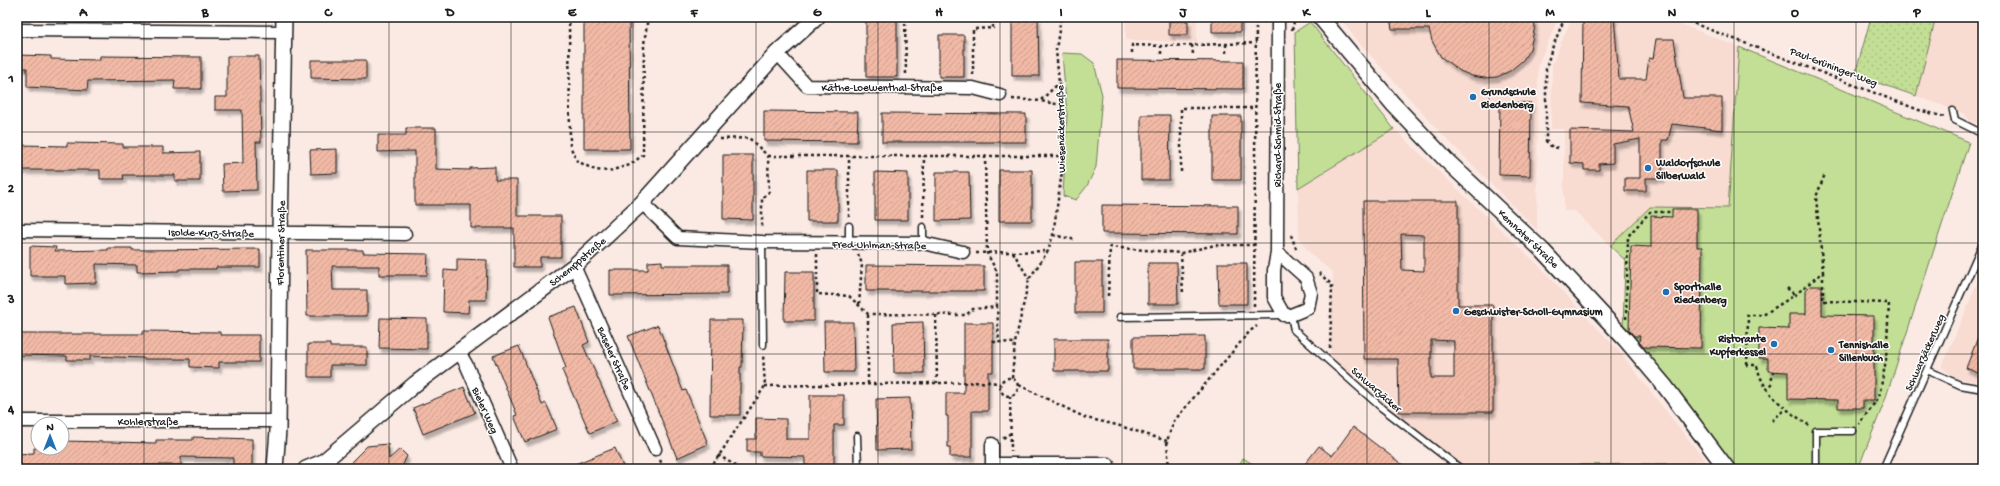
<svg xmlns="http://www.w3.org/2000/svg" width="2000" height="486" font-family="'Gochi Hand',sans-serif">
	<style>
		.built { fill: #f8dbd1 }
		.green { fill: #c3df96; stroke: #707e59 }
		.garden { fill: url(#garden-dots); stroke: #707e59 }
		.building { fill: url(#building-hatch); stroke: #1c1c1c; fill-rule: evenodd; filter: url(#shadow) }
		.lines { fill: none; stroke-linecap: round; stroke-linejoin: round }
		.service-casing { stroke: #1c1c1c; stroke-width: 9 }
		.minor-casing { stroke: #1c1c1c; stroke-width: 15 }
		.tertiary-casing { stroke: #1c1c1c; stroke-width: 18 }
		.path { stroke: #1c1c1c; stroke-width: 2.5; stroke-dasharray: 3 3; stroke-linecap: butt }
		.service { stroke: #fff; stroke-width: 6 }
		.minor { stroke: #fff; stroke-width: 12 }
		.tertiary { stroke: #fff; stroke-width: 15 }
		.grid { fill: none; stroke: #1c1c1c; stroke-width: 1; stroke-opacity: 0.55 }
		.poi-dot { fill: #1f6fb2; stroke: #fff; stroke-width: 1.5 }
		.labels { text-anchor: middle; stroke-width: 3; stroke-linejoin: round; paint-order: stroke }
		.street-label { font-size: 11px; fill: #1c1c1c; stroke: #fff }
		.poi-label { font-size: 11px; font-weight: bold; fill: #1c1c1c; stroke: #fff; text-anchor: start }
		.neatline { fill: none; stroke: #1c1c1c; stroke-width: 1.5 }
		.grid-label { font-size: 13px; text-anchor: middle; font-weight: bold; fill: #1c1c1c }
	</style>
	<defs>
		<pattern id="garden-dots" width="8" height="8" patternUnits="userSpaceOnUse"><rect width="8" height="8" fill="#c3df96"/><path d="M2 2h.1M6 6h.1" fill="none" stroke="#a7bf81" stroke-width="1.8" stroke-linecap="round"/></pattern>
		<pattern id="building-hatch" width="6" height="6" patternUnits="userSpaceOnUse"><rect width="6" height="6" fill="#f1b9a6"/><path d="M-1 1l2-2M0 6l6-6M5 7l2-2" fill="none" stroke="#ce9e8e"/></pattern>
		<filter id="shadow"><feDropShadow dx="2.5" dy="4.5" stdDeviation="1" flood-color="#0004"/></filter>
	</defs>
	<rect width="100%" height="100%" fill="#fbeae4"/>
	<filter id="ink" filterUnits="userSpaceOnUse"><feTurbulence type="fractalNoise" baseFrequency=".025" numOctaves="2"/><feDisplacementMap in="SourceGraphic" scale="8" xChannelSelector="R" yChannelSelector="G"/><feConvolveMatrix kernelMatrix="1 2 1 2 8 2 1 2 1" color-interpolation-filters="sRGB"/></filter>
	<g filter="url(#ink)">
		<path class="built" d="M1126,17h71v25l-71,-2z
			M1340,17h219l-21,48 -1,165 -100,-101 -83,-92z
			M1572,17h91l76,30 -11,161 -78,-1 -40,39 -35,-35h-11v-82h-13l1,-65z
			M1936,17h47v109l-12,-5 -8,-8 -47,-17z
			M1394,129l142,134 82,87 89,113 -189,3 -2,3h-55l-131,-107 3,-89 -25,-22 -9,-13 -1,-50z
			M1983,269v114l-28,-5 -13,-11z"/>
		<path class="green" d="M1310,22l84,107 -96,59 -3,-156z
			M1739,47l230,95 -84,258 -27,69h-123l-112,-137 2,-72 -15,-14 40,-39 78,1z
			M1062,53l20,1 12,9 8,32 -6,72 -9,19 -11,14 -13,-4 4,-82z
			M1243,458l18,11h-24z
			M1707,463l3,6h-134v-4z"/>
		<path class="garden" d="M1871,17h65l-20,79 -61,-21z"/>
		<path class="building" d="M584,17h45l1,132h-46z
			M866,17h31v60h-31z
			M1012,17h26l1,59h-27z
			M1212,17h28v15h-28z
			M1390,17h143l2,9 -5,23 -7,11 -13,11 -13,6 -13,1 -12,-2 -12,-5 -19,-14 -9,-16 -3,-12h-37z
			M1583,17h31l5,62h27l3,-21 4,1 3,-20h18l9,59h39v32l-50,-6 -4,16h-6v38h-16v13h-21v-13h15v-39l-27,5v19l-14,1v6h-15v-6l-14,-1v-33l64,2 -6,-26 -46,-3z
			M1169,21h19v14h-19z
			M939,35h25v42h-25z
			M17,55l34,1v3l49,1v-4l101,1v32h-27l1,-9 -87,1 -1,9 -60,-3v-19h-10z
			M227,56h32l2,86h-5l1,48 -34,1 -1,-27 21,-1 -1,-53h-27v-13h12z
			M311,60h55v19l-55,-1z
			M1117,60l126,1v28l-126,-1z
			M1500,102l31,1 -1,73 -31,-1z
			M764,111l94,1 -1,30 -93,-1z
			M882,113l144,1v28h-144z
			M1141,115h29l-1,65h-28z
			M1212,116h29v64h-29z
			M406,128h30v41l34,1v-2l25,-1v13h22v36h44v41h-21v10h-26v-39h-43v-23h-56v-54l-37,1v-17h28z
			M67,143l56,1v3h40v6l37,-1v29h-25v-6h-52l1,4h-24v-9h-80v-25l47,1z
			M337,149v24l-26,1 -1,-24z
			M723,155h30v65l-30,-1z
			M807,170h31v51h-31z
			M999,170h33v51h-33z
			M875,172l33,1v47h-33z
			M936,172h33l1,48 -34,1z
			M1363,201h95v104h35v107h-94l-1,-53h-34zM1401,234l23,1v36l-22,-1zM1431,340l23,1v37h-23z
			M1102,205l136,1v28l-136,-1z
			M1672,209h25v38h5l-1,101 -58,-1 -4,-5 1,-6h-6l-5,-6 2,-84 20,1v-31l21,1z
			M30,246l26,1 -1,4 53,-1v-2h24v2l128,-1v18h-44v2h-37v2l-42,1v-7l-41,-1v19l-31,1v-8h-35z
			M306,250h57v3l65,1 -1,21h-48v-9h-47l1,24h34v26h-60z
			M457,259l30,1 -1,40h-17l-1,13 -25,-1 1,-42 13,1z
			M662,261v4h65v29l-117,1v-25h38v-8z
			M1075,262h27v51h-27z
			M1148,263h29l1,41h-30z
			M1218,263h29v41h-28z
			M866,265l118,1v25h-118z
			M785,272h29v49h-30z
			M1810,286h12v29l52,1v84h-11v8h-25v-8l-50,-1v-27l-20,-1v-13h-9v-30l30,1v-15h17v-24z
			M576,307l13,35 -6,3 34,76 -27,12 -28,-63 4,-2 -18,-51z
			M380,318l47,1v30l-48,-1z
			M711,320h32l-1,47h-2v48h-30z
			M824,322h29l1,50h-29z
			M923,322l1,51h-30l-1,-50z
			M964,323h29v49h-5v39h-16v46h-22v-10h-2v-31h-2v-23h18z
			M658,325l25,66 3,-1 22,54 -31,14 -49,-122z
			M1982,327h1v48l-17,-7z
			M143,331l77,1v3h39v27h-40v6l-29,-1v-8h-47v-1l-53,-2v4h-23v-4l-50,-1v-21h126z
			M1205,336v33h-72v-32z
			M1054,339h54v32h-54z
			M308,344h22v3h37v18h-37v12h-22z
			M519,346l23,59 4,-2 11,26 -32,13 -11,-26 3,-1 -24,-59z
			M464,387l11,26 -52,21 -10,-26z
			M810,395h34v30h-10v44h-23v-3h-6v-9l-45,-1v-4h-13v-13h9v-21l30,1v20h24z
			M910,398l1,51 -34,1 -1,-51z
			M1353,427l55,42h-107l18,-23 13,10z
			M193,437l59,2v30h-19v-11l-52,-1v8h-81v4h-83v-15l17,-1v-5h28v-7l94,2v-3h37z
			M388,444l1,15 11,-10 7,7 -6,13h-57l23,-23z
			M615,448l9,21h-61z"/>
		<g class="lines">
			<defs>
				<path id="service" d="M1953,111l2,9 28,14
					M849,226v17
					M923,227v16
					M762,242l1,103
					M1291,315l3,15 88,78 79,61
					M1120,317l164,-2
					M1927,370l33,15 23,4
					M857,436l1,33
					M1816,469v-38h37
					M1883,469l100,-226"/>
				<path id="minor" d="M17,30l266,2
					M777,53l30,33 166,2 27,7
					M642,203l36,35 84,4 161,1 40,9
					M17,230l388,4
					M1277,252l29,26 5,15 -3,15 -17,7h-7l-10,-18v-27l3,-18 1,-235
					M574,266l81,183
					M459,352l7,12 46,105
					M17,421h261
					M992,444v25
					M992,464h116"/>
				<path id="tertiary" d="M1320,17l73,87 53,56 97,91 82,88 39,46 63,84
					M275,469l3,-39 2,-197 4,-216
					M306,469l17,-7 92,-78 159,-118 68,-63 135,-150 40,-36"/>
			</defs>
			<use href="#service" class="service-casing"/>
			<use href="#minor" class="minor-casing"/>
			<use href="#tertiary" class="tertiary-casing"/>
			<path class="path" d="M569,17l1,129 7,15 18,9 14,1 21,-6 13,-10 1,-111 4,-27
				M905,17l1,57
				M1381,17v1
				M1677,17l242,93 26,7
				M1292,30l2,-8 7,-5
				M1192,45l1,9
				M1132,53v-8l29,1
				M1226,53v-9
				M1161,54v-8l95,-3
				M973,75v-46l20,-1v-11
				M1012,99l29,2 20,4
				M1041,100l18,-17
				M720,139l29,-1 19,18 1,36 -7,6v31
				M1558,148l-7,-2 -5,-5v-72l5,-18 14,-34
				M768,156h293
				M985,156l2,97 10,19v35
				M1181,172v-64h74
				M849,217v-61
				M923,217l1,-61
				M1053,235l23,5
				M1291,235l6,16
				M1013,252l16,27
				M976,253l72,-2
				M1181,253l2,41
				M817,254v40l32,2 19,18 98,1 7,-6 24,-2 2,35 16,1
				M858,254l4,10 -3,41
				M1823,272v29l66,2 -3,57 -7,37 -20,27
				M1319,273l13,12 -2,63
				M1787,288l8,7
				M1108,296l2,-49 71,6 34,-8h39
				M1254,306l2,-289
				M936,315l1,68
				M1746,315h17l32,-20 28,-23 -7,-75 9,-23
				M1626,319l2,-83 22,-24h22
				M993,342h6
				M1746,365h11c5,29 30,45 53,61
				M1747,365l1,-50
				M1000 387a9 9 0 1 1 18 0a9 9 0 1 1-18 0Z
				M1012,378l3,-35 14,-64 19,-28 5,-16 9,-64 -1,-66 -5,-55 5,-33
				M868,384v-70
				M1019,385l67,33 31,7 50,16
				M765,386l227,-4 8,2
				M1766,390l5,-6 2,-13
				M1010,396l1,55
				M1772,421l13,-12
				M1003,438l8,-5
				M718,455l23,14
				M660,460l4,9
				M1119,466l50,1
				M710,469l55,-83 -2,-32
				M1169,469l-2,-28 7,-20 76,-90 7,-5"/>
			<use href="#service" class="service"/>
			<use href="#minor" class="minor"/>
			<use href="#tertiary" class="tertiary"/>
		</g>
	</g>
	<path class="grid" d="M144,17v452M266,17v452M389,17v452M511,17v452M633,17v452M756,17v452M878,17v452M1000,17v452M1122,17v452M1244,17v452M1367,17v452M1489,17v452M1611,17v452M1734,17v452M1856,17v452M17,132h1966M17,243h1966M17,354h1966"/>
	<g class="poi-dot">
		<circle cx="1473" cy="97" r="4"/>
		<circle cx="1648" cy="168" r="4"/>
		<circle cx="1666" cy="292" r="4"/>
		<circle cx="1456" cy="311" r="4"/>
		<circle cx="1774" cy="344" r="4"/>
		<circle cx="1831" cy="350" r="4"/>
	</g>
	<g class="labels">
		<g class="street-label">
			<text transform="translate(1834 66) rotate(21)" y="4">Paul-Grüninger-Weg</text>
			<text x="882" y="91">Käthe-Loewenthal-Straße</text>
			<text transform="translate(1060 129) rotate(-91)" y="4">Wiesenäckerstraße</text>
			<text transform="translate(1277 135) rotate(-90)" y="4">Richard-Schmid-Straße</text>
			<text transform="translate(211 232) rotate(1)" y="4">Isolde-Kurz-Straße</text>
			<text transform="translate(1529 238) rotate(44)" y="4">Kemnater Straße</text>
			<text transform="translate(280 243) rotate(-89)" y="4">Florentiner Straße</text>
			<text transform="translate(879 244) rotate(1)" y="4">Fred-Uhlman-Straße</text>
			<text transform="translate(577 261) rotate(-40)" y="4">Schemppstraße</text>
			<text transform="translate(1924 352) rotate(-66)" y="4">Schwarzäckerweg</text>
			<text transform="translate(615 358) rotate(66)" y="4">Baseler Straße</text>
			<text transform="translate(1377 389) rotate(41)" y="4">Schwarzäcker</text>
			<text transform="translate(486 410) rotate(66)" y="4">Bieler Weg</text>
			<text x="148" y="425">Kohlerstraße</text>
		</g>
		<g class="poi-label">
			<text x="1481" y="95">Grundschule<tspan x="1481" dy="13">Riedenberg</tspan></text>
			<text x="1656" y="166">Waldorfschule<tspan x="1656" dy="13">Silberwald</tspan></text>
			<text x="1674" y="290">Sporthalle<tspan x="1674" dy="13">Riedenberg</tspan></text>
			<text x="1464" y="315">Geschwister-Scholl-Gymnasium</text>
			<text x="1766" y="342" text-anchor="end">Ristorante<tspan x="1766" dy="13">Kupferkessel</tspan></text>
			<text x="1839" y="348">Tennishalle<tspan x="1839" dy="13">Sillenbuch</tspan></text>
		</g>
	</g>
	<rect width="2000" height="486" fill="none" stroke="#fff" stroke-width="44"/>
	<g transform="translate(50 436)"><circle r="19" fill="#ffffff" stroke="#a4a4a4"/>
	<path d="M0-3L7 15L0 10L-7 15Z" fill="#1f6fb2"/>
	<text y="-6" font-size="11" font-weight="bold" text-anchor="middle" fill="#1c1c1c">N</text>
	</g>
	<rect x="22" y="22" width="1956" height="442" class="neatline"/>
	<g class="grid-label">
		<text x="83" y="16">A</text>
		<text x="205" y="16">B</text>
		<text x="328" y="16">C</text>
		<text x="450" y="16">D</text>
		<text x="572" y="16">E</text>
		<text x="694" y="16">F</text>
		<text x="817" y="16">G</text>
		<text x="939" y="16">H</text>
		<text x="1061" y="16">I</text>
		<text x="1183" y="16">J</text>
		<text x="1306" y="16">K</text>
		<text x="1428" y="16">L</text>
		<text x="1550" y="16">M</text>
		<text x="1672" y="16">N</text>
		<text x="1795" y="16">O</text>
		<text x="1917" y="16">P</text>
		<text x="11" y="82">1</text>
		<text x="11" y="192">2</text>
		<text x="11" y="303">3</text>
		<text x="11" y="413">4</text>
	</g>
</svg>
